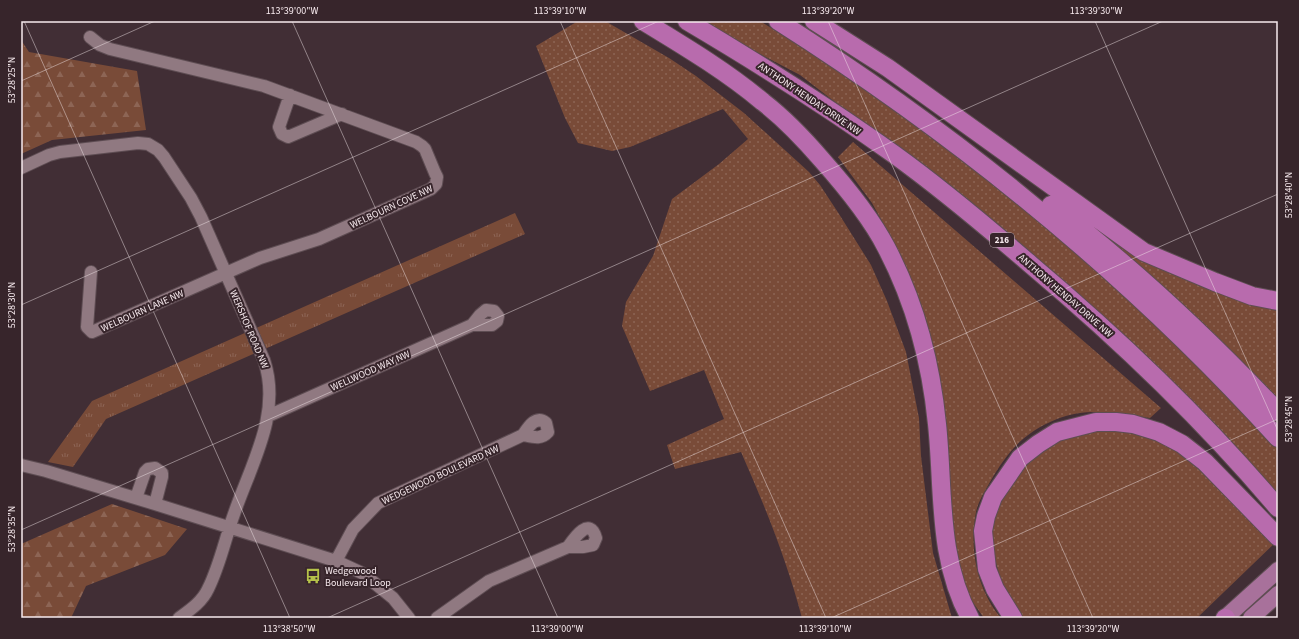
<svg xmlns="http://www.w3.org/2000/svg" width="1299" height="639" font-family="'Source Sans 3',sans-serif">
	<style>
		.grass { fill: url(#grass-dots) }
		.forest { fill: url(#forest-firs) }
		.park { fill: url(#park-tufts) }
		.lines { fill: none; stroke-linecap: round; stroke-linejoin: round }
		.minor-casing { stroke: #5e4d53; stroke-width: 14 }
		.major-casing { stroke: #5e4d53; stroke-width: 18 }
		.highway-casing { stroke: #5e4d53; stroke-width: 20 }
		.minor { stroke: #907981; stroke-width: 12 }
		.major { stroke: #a8719b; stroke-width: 16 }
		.highway { stroke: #b86bad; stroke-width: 18 }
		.ticks { fill: none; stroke: #f7eaee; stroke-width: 1; stroke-opacity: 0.45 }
		.labels { text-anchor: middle; stroke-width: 4; stroke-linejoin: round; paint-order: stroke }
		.shield { fill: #37252b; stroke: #bdafb4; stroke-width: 1 }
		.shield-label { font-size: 9px; font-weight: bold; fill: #f7eaee }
		.street-label { font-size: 10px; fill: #f7eaee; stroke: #37252b }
		.poi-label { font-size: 10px; fill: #f7eaee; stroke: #37252b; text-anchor: start }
		.neatline { fill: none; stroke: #f7eaee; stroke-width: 1.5 }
		.ticks-label { font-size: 10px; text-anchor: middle; fill: #f7eaee }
	</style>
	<defs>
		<pattern id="grass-dots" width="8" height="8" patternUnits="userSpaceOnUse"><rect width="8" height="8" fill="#794b38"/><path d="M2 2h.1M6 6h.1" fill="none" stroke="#8d6555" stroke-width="1.8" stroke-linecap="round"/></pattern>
		<pattern id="forest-firs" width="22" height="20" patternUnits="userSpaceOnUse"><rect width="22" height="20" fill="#794b38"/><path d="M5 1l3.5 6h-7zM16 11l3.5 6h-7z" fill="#8d6555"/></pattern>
		<pattern id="park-tufts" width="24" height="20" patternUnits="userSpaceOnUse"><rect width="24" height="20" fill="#794b38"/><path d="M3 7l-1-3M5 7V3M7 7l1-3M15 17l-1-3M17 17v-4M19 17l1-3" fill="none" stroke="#8d6555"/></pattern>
	</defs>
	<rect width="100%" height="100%" fill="#412e35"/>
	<path class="grass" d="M578,21h27l64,37 27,18 48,37 65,59 11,13 19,29 32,51 16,36 19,51 13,66 2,38 12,97 19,65h-150c-15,-57 -37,-112 -61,-166l-66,17 -8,-24 57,-26 -20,-49 -54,21 -28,-65 4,-24 27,-46 19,-57 47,-35 29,-25 -25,-30 -93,38 -18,4 -34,-8 -13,-25 -29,-72z
		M698,21h62l134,85 156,121 134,124 94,97v47l-148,-154 -57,-52 -39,-34 -234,-180z
		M853,142l308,266 -11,10c-30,-5 -63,-11 -93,1 -33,13 -50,33 -67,63 -5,9 -12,20 -14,30 -7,38 1,77 25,106h-17l-10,-14 -15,-29 -15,-116 -55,-225 -17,-31 -34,-46z
		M1117,245h3l94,46 28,11 36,9v93l-160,-155z
		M1142,429l51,31 84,81 -80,77h-175l-20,-34 -6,-21 -4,-26 3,-29 37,-54 46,-23z"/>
	<path class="forest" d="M21,40l8,12 108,19 9,59 -94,10 -31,14z
		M112,504l75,25 -22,26 -79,31 -15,32h-50v-74z"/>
	<path class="park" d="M515,213l10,21 -419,185 -33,48 -25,-5 44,-61z"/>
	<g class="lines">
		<defs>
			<path id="minor" d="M90,37l10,8 10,4 154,37 152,56 6,4 3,3 10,24 2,4 -1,7 -5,5 -112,50 -59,19 -168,74 -5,-5 4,-55
				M290,95l-11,32 3,7 6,3 54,-23
				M21,168l28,-13 11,-3 78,-9 10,1 10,6 6,7 27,41 10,19 63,143c18,54 -13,104 -30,154 -9,25 -14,51 -26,75 -6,13 -18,21 -29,29
				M268,416l204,-91h20l5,-4 1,-5 -4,-5 -8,-1 -6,5 -8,10
				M21,465l25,6 109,33 181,57 26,12 31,25 16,20
				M136,498l9,-26 3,-3 7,-1 7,5v4l-7,27
				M336,561l17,-32 25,-26 145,-68c10,2 18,5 25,-3l-2,-9c-10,-8 -17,3 -23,12
				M437,618l52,-37 79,-34h15l10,-2 3,-7c-6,-22 -21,-1 -28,9"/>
			<path id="major" d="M1225,618l53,-48
				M1251,618l27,-24"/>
			<path id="highway" d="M643,21c41,25 83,50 120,81 22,17 41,37 59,58 24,27 48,56 64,87 29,55 45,116 51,177 7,65 0,134 33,194
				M687,21c71,42 141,86 208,134 47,34 91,71 135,109 89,75 173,155 248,244
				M778,21c184,117 353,255 500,417
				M814,21l74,47 256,184 71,30 37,14 26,5
				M1051,205c82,62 157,133 227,207
				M1013,618l-18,-29 -8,-20 -4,-38 3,-15 7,-19 27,-39 18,-14 19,-12 39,-10h20l17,2 26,8 23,12 23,18 73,75
				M1225,618h1"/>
		</defs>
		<use href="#minor" class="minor-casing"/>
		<use href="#major" class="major-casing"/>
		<use href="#highway" class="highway-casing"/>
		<use href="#minor" class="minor"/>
		<use href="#major" class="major"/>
		<use href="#highway" class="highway"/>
	</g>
	<path class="ticks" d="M24,21l266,597M292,21l266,597M560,21l266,597M828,21l265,597M1095,21l183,410M21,81l134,-60M21,305l638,-284M21,530l1142,-509M21,615l1,3M327,618l951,-424M831,618l447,-199"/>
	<defs>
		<symbol id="bus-bare" viewBox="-9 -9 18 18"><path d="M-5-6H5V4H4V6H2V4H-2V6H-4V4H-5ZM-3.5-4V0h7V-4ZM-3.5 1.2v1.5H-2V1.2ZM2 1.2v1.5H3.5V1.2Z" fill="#b5c249" stroke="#37252b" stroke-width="2.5" paint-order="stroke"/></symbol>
	</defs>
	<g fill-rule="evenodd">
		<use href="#bus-bare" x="302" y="565" width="22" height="22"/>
	</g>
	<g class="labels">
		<rect class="shield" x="990" y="233" width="24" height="14" rx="3"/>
		<g class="shield-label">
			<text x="1002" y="243">216</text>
		</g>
		<g class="street-label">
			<text transform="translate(810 98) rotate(34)" y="4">ANTHONY HENDAY DRIVE NW</text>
			<text transform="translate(391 206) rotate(-25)" y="4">WELBOURN COVE NW</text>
			<text transform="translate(1066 295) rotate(41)" y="4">ANTHONY HENDAY DRIVE NW</text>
			<text transform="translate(142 310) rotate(-24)" y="4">WELBOURN LANE NW</text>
			<text transform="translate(250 329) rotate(67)" y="4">WERSHOF ROAD NW</text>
			<text transform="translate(370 370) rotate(-24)" y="4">WELLWOOD WAY NW</text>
			<text transform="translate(440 474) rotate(-25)" y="4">WEDGEWOOD BOULEVARD NW</text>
		</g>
		<g class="poi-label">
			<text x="325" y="574">Wedgewood<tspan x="325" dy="12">Boulevard Loop</tspan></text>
		</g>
	</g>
	<rect width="1299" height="639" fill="none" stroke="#37252b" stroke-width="44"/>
	<rect x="22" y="22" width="1255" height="595" class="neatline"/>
	<g class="ticks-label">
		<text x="292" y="14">113°39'00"W</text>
		<text x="560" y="14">113°39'10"W</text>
		<text x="828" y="14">113°39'20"W</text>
		<text x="1096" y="14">113°39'30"W</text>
		<text transform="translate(11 80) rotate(-90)" y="4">53°28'25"N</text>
		<text transform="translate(1288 195) rotate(-90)" y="4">53°28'40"N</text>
		<text transform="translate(11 305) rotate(-90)" y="4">53°28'30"N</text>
		<text transform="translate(1288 419) rotate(-90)" y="4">53°28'45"N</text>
		<text transform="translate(11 529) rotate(-90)" y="4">53°28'35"N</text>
		<text x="289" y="632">113°38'50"W</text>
		<text x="557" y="632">113°39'00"W</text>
		<text x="825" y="632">113°39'10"W</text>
		<text x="1093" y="632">113°39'20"W</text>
	</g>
</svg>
